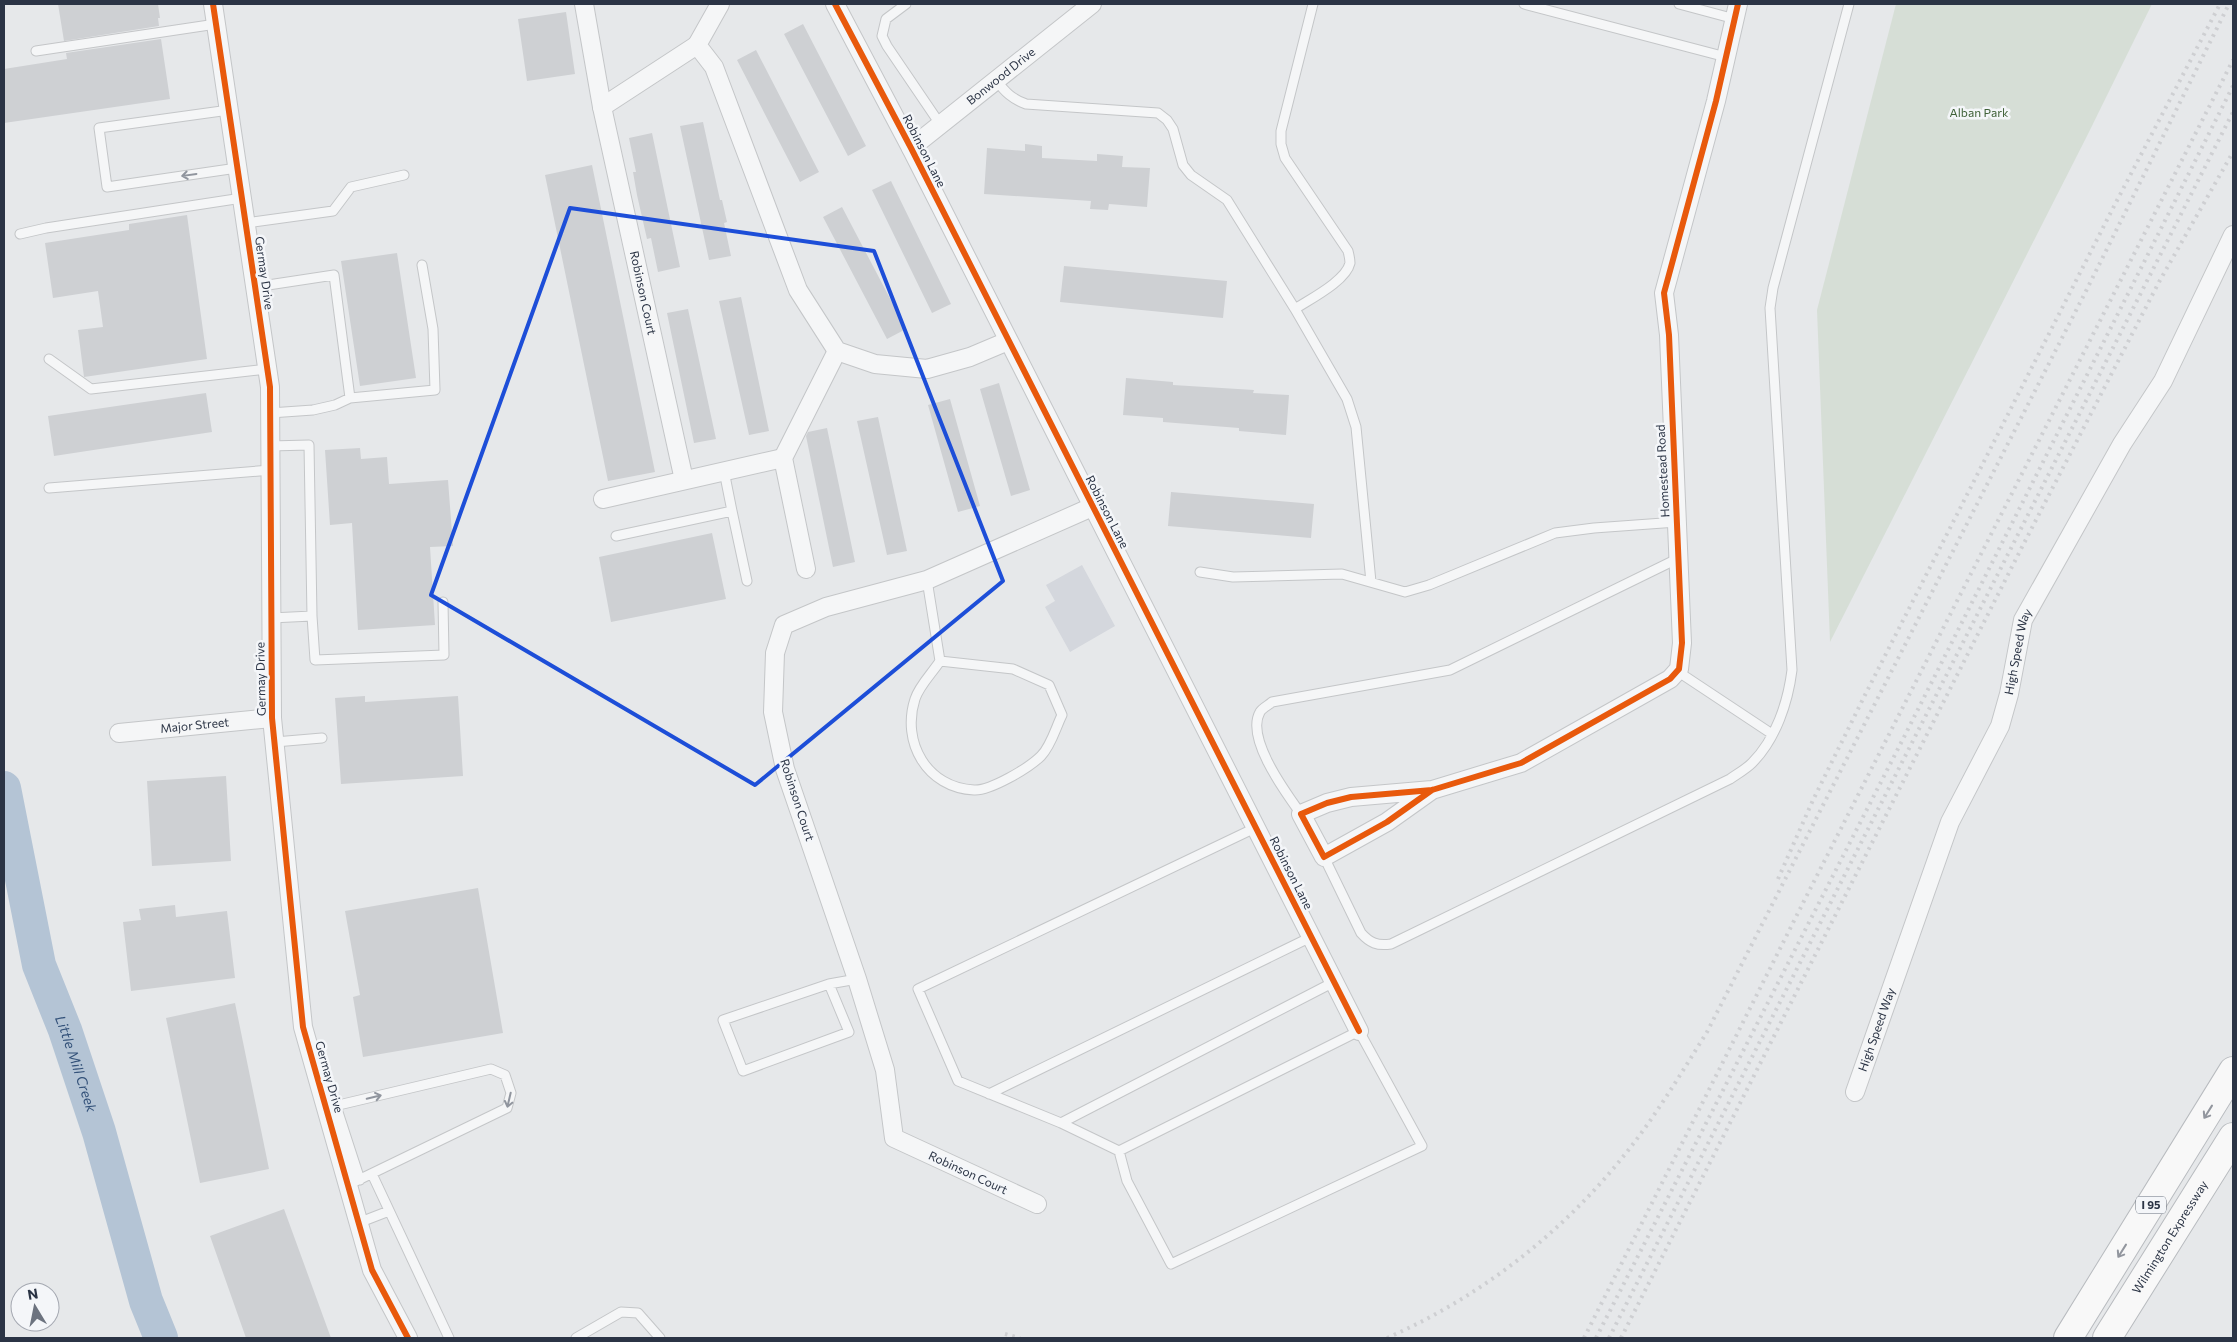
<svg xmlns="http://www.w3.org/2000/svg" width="2237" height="1342" font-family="Commissioner,sans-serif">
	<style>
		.built { fill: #d4d7dd }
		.green { fill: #d6ded6 }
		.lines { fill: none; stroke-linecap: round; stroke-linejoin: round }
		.river { stroke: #b4c4d5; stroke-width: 34 }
		.building { fill: #ced0d3 }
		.lane-casing { stroke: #c4c6c8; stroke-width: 11 }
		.street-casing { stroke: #c4c6c8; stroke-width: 20 }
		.highway-casing { stroke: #b8bbbf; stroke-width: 30 }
		.lane { stroke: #f5f6f7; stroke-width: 9 }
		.street { stroke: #f5f6f7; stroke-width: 18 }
		.highway { stroke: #f8f8f8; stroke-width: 28 }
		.rail { stroke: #cecfd2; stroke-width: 4; stroke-dasharray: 2.5 5; stroke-linecap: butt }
		.cycleway-casing { stroke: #f4f6f9; stroke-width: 9 }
		.cycleway { stroke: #e8590c; stroke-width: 6 }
		.oneway { stroke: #90959e }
		.oneway2 { stroke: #92969e }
		.marked { fill: none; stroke: #1d4ed8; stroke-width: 4; stroke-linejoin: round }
		.labels { text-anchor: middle; stroke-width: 5; stroke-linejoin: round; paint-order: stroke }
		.shield { fill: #f4f6f9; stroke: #676e7b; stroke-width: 1 }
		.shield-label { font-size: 11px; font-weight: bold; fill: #2b3445 }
		.street-label { font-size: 12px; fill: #2b3445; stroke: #f4f6f9 }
		.park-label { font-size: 12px; fill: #3f6138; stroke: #f4f6f9 }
		.water-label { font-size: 14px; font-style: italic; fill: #34527a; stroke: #f4f6f9 }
	</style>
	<rect width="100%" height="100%" fill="#e6e8ea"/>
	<path class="built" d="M1082,565l33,61 -45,26 -25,-45 10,-6 -9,-16z"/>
	<path class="green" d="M1896,4h256l-65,132 -257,506 -13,-332z"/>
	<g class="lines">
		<path class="river" id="s1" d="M4,788l35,177 26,65 34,102 47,169 15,37"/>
	</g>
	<path class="building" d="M58,4h100l2,14h-2l1,8 -95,15z
		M566,12l9,62 -48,7 -9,-62z
		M803,24l63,122 -18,10 -64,-122z
		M161,39l9,60 -166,24v-54l63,-10 -1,-6z
		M756,50l63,122 -19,10 -63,-122z
		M703,122l17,78h2l5,22 -3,1 7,33 -22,4 -29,-134z
		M652,133l28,134 -22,5 -7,-34 -4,1 -10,-44 -4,-23h3l-7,-34z
		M1025,144l17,2v12l55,3v-7l26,2 -1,11 28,1 -3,39 -38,-3 -1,6 -18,-1 1,-8 -107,-7 3,-46 38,3z
		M592,165l63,307 -47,9 -63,-306z
		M891,181l60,123 -19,9 -60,-123z
		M842,207l64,122 -19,10 -64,-122z
		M187,215l20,144 -123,18 -6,-47 25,-3 -5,-36 -45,7 -8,-55 84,-13v-6z
		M397,253l19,125 -56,8 -19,-125z
		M1064,266l163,15 -4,37 -163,-16z
		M741,297l28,134 -20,4 -30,-134z
		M688,309l28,130 -22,4 -27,-130z
		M1126,378l47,4v3l81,5 -1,3 36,2 -3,40 -47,-4v-3l-76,-6v-4l-40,-3z
		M999,383l31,107 -19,6 -31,-107z
		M206,393l6,39 -158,24 -6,-40z
		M950,399l30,107 -22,6 -30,-107z
		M878,417l29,134 -20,4 -30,-134z
		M827,428l28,134 -22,5 -27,-131 2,-4z
		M360,448l1,11 26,-2 2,27 59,-4 5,66 -23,1 5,78 -77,5 -6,-107 -22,2 -5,-75z
		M1171,492l143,12 -3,34 -143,-12z
		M712,533l14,66 -115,23 -12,-65z
		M365,696v6l93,-6 5,80 -122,8 -6,-86z
		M226,776l5,85 -79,5 -5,-85z
		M478,888l25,145 -140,24 -10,-60 7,-2 -15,-84z
		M175,905l1,12 51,-6 8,67 -104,13 -8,-69 18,-2 -2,-11z
		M235,1003l34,166 -69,14 -34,-165z
		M284,1209l47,129h-85l-36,-102z"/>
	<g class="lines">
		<defs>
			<path id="lane" d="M906,4l-20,15 -4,17 5,10 53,78
				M1524,4l202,53
				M1679,4l56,15
				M36,51l180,-27
				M996,80c9,12 16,19 30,24l132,9 9,7 6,9 10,36 8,10 36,25 68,109 52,90 9,28 15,155
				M229,110l-130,18 8,59 130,-19
				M246,223l87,-12 18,-24 53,-12
				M20,234l26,-6 196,-30
				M255,287l79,-12 16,123
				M1295,309c15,-10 51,-28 55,-46 0,-4 -1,-8 -2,-12l-63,-93 -4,-14v-13l32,-127
				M49,359l42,30 176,-20
				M270,413l43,-3 22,-5 15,-7 85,-8 -2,-61 -11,-64
				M270,446l39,-1 3,171
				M724,471l8,40
				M49,488l222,-18
				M616,536l116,-25 15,70
				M1200,572l33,5 109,-3 63,18 24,-7 126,-52 39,-5 83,-6
				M927,580l13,81c-7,11 -21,25 -25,38 -14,43 12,89 59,91 16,1 55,-22 67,-34 10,-10 15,-29 21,-41l-13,-30 -36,-16 -73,-8
				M271,618l41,-2 3,44 129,-5 -1,-53
				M1677,671l95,63
				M275,742l47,-4
				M1301,814c-15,-21 -56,-76 -41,-102 2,-4 9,-7 12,-10l178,-32 229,-112
				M1324,857l37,76c9,10 16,13 30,11l339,-165c7,-5 16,-10 22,-16 24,-24 36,-61 40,-93l-22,-362 3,-20 76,-284
				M829,984l-106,36 20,51 106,-39 -20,-48 28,-5
				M989,1094l322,-157
				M336,1106l24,74
				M326,1108l165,-39 14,6 6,18 -4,15 -159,77
				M1061,1123l273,-141
				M1119,1151l240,-120 63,115 -251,118 -44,-83 -8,-30 -58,-28 -103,-42 -40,-92 337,-161
				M372,1174l77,164
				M358,1223l31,-12
				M576,1338l45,-26 17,1 22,25"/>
			<g id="street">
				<path d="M213,4l57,383 2,331 31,309 69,243 36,68"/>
				<path id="s2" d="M584,4l18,103 82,373"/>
				<path d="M720,4l-23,41 17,22 84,223 39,61 38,13 52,5 43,-12 38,-16"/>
				<path d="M835,4l76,144 448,883"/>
				<path d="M602,107l95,-62"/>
				<path id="s3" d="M911,148l181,-144"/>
				<path d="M603,499l180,-41"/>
				<path d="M806,569l-23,-111 54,-107"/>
				<path id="s4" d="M119,733l153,-15"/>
				<path d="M1432,790l-45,32 -63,35 -23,-43 26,-11 24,-6 81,-7 89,-27 149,-84 9,-10 3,-26 -13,-308 -5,-42 52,-192 22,-97"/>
				<path id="s5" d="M1855,1092l95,-270 50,-96 9,-32 14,-74 99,-176 41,-63 70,-146"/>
				<path d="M1037,1204l-143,-66 -9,-68 -28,-91 -72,-210 -12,-57 2,-59 9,-28 42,-18 101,-27 165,-73"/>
			</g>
			<g id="highway">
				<path d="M2068,1338l165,-267"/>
				<path id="s6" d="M2107,1338l126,-201"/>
			</g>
		</defs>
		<use href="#lane" class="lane-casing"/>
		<use href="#street" class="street-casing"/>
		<use href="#highway" class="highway-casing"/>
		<use href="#lane" class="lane"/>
		<use href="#street" class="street"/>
		<use href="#highway" class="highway"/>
		<path class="rail" d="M1778,879l35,-79 52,-105 247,-485 108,-206
			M1005,1334l15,4
			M1387,1338c91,-40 172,-102 235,-180 32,-39 58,-83 85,-126l379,-741 143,-287
			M1584,1338l220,-437 429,-841
			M1596,1338l307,-599 330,-653
			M1609,1338l624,-1226
			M1621,1338l400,-789 138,-267 74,-130"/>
		<defs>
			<path id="cycleway" d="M213,4l57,383 2,331 31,309 69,243 36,68
				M835,4l76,144 448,883
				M1432,790l-45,32 -63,35 -23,-43 26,-11 24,-6 81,-7 89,-27 149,-84 9,-10 3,-26 -13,-308 -5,-42 52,-192 22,-97"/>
		</defs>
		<use href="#cycleway" class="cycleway-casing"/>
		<use href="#cycleway" class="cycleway"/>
	</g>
	<defs><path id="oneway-shaft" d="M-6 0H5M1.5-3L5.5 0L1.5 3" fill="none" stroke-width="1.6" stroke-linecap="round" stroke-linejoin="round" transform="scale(1.25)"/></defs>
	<g class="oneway">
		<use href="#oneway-shaft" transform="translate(189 175) rotate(172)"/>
		<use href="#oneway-shaft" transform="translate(374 1097) rotate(-13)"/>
		<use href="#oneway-shaft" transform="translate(509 1100) rotate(103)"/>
	</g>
	<g class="oneway2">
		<use href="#oneway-shaft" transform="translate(2208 1112) rotate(122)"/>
		<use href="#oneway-shaft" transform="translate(2122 1251) rotate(122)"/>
	</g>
	<path class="marked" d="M570,208l304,43 129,330 -248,204 -324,-190z"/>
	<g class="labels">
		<rect class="shield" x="2136" y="1196.5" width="30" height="17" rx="4"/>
		<g class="shield-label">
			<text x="2151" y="1209">I 95</text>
		</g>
		<g class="street-label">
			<text dy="4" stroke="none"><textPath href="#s3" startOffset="115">Bonwood Drive</textPath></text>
			<text transform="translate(924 151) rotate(63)" y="4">Robinson Lane</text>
			<text transform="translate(264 273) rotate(82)" y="4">Germay Drive</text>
			<text dy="4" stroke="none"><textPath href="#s2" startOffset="295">Robinson Court</textPath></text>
			<text transform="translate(1663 471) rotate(-93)" y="4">Homestead Road</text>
			<text transform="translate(1107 512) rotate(63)" y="4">Robinson Lane</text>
			<text dy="4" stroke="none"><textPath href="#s5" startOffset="471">High Speed Way</textPath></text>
			<text transform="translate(261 679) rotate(-91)" y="4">Germay Drive</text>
			<text dy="4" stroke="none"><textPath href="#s4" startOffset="76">Major Street</textPath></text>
			<text transform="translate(797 800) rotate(72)" y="4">Robinson Court</text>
			<text transform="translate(1291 873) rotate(63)" y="4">Robinson Lane</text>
			<text dy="4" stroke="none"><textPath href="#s5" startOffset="66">High Speed Way</textPath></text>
			<text transform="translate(329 1077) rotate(74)" y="4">Germay Drive</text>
			<text transform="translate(968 1173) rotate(25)" y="4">Robinson Court</text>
			<text dy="4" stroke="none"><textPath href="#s6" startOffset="119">Wilmington Expressway</textPath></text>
		</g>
		<g class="park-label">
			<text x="1979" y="117">Alban Park</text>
		</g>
		<g class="water-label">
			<text dy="5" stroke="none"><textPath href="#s1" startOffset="286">Little Mill Creek</textPath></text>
		</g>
	</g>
	<rect width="2237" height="1342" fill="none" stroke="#2b3445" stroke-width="10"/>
	<g transform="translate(35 1307) rotate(350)"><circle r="24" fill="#f4f6f9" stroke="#a4a8b1"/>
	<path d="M0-4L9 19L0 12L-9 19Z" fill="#6c737f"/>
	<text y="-8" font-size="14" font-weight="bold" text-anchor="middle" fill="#2b3445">N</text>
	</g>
</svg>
